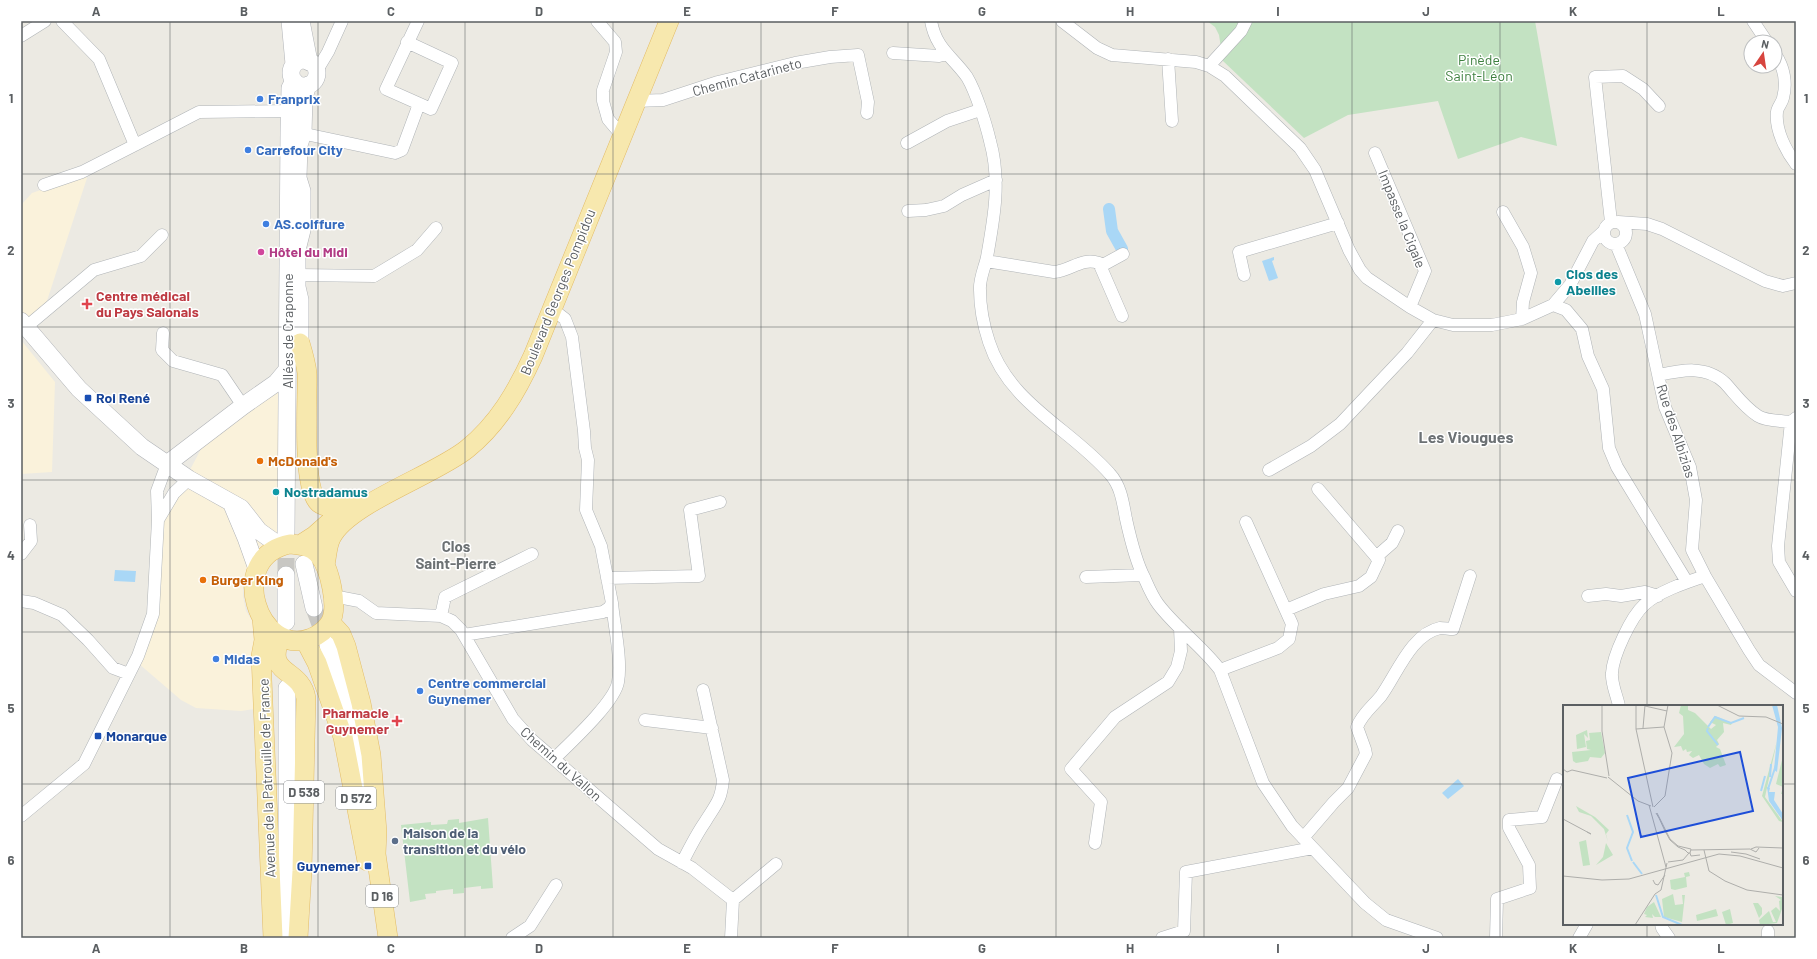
<svg xmlns="http://www.w3.org/2000/svg" width="1817" height="959" font-family="Barlow,sans-serif">
	<style>
		.commercial { fill: #faf2db }
		.green { fill: #c3e2c2 }
		.water { fill: #a9d7f6 }
		.lines { fill: none; stroke-linecap: round; stroke-linejoin: round }
		.canal { stroke: #a9d7f6; stroke-width: 12 }
		.secondary-tunnel { stroke: #c8c7c3; stroke-width: 17; stroke-dasharray: 17 8; stroke-linecap: butt }
		.street-casing { stroke: #b0b4b7; stroke-width: 13 }
		.secondary-casing { stroke: #b0b3b7; stroke-width: 18 }
		.primary-casing { stroke: #e3bc66; stroke-width: 20 }
		.street { stroke: #fff; stroke-width: 12 }
		.secondary { stroke: #fff; stroke-width: 17 }
		.primary { stroke: #f7e8ae; stroke-width: 19 }
		.grid { fill: none; stroke: #5b5f62; stroke-width: 1; stroke-opacity: 0.55 }
		.shop-dot { fill: #3f7fe0; stroke: #fff; stroke-width: 1.5 }
		.hotel-dot { fill: #d1479c; stroke: #fff; stroke-width: 1.5 }
		.culture-dot { fill: #0f9aa8; stroke: #fff; stroke-width: 1.5 }
		.health-dot { fill: #e0444e; stroke: #fff; stroke-width: 1.5 }
		.transit-dot { fill: #1a4fb4; stroke: #fff; stroke-width: 1.5 }
		.food-dot { fill: #e8710a; stroke: #fff; stroke-width: 1.5 }
		.service-dot { fill: #5c6f8a; stroke: #fff; stroke-width: 1.5 }
		.labels { text-anchor: middle; stroke-width: 3; stroke-linejoin: round; paint-order: stroke }
		.shield { fill: #fff; stroke: #8c8f91; stroke-width: 1 }
		.shield-label { font-size: 13px; font-weight: bold; fill: #5b5f62 }
		.park-label { font-size: 14px; fill: #3d7f3e; stroke: #fff }
		.street-label { font-size: 14px; fill: #5b5f62; stroke: #fff }
		.shop-label { font-size: 14px; font-weight: bold; fill: #366cbe; stroke: #fff; text-anchor: start }
		.hotel-label { font-size: 14px; font-weight: bold; fill: #b23c85; stroke: #fff; text-anchor: start }
		.culture-label { font-size: 14px; font-weight: bold; fill: #0d838f; stroke: #fff; text-anchor: start }
		.health-label { font-size: 14px; font-weight: bold; fill: #be3a42; stroke: #fff; text-anchor: start }
		.transit-label { font-size: 14px; font-weight: bold; fill: #164399; stroke: #fff; text-anchor: start }
		.food-label { font-size: 14px; font-weight: bold; fill: #c56008; stroke: #fff; text-anchor: start }
		.service-label { font-size: 14px; font-weight: bold; fill: #4e5e75; stroke: #fff; text-anchor: start }
		.neighbourhood-label { font-size: 15px; font-weight: bold; fill: #6c7174; stroke: #fff }
		.quarter-label { font-size: 16px; font-weight: bold; fill: #6c7174; stroke: #fff }
		.inset-river { fill: none; stroke: #a9d7f6; stroke-width: 2 }
		.inset-road { fill: none; stroke: #aeaeab; stroke-width: 1 }
		.view { fill: #1d4ed8; fill-opacity: 0.15; stroke: #1d4ed8; stroke-width: 2 }
		.inset-edge { fill: none; stroke: #5b5f62; stroke-width: 2 }
		.neatline { fill: none; stroke: #5b5f62; stroke-width: 1.5 }
		.grid-label { font-size: 13px; text-anchor: middle; font-weight: bold; fill: #5b5f62 }
	</style>
	<rect width="100%" height="100%" fill="#eceae3"/>
	<path class="commercial" d="M84,175l3,3 -44,135 -15,10 -7,-11v-107l11,-12z
		M21,340l34,42 -3,90 -31,2z
		M285,378l-3,164 -34,28 -5,12v14l3,15 7,11 8,86 -20,3 -45,-3 -15,-8 -43,-37 3,-7 21,-133 39,-74z"/>
	<path class="green" d="M1207,21h328l22,125 -36,-9 -63,22 -20,-58 -90,14 -44,23 -81,-77 -4,-26 -4,-8z
		M488,818l5,70 -12,1v-3l-17,2v5l-11,1v-5l-17,2v2l-11,1 1,5 -16,3 -9,-77 30,-3v3l16,-1 1,-4 11,-1v4z"/>
	<path class="water" d="M1274,257v3l-2,1 6,17 -9,3 -7,-20z
		M115,570l21,1 -1,11 -21,-1z
		M1458,779l6,7 -16,13 -6,-6z"/>
	<g class="lines">
		<path class="canal" d="M1109,209l3,22 10,18"/>
		<path class="secondary-tunnel" d="M286,533v42
			M314,608l13,35"/>
		<defs>
			<path id="street" d="M62,21l37,38 36,86 64,-33 91,-1
				M597,21l18,21 1,10 -13,38v11l5,18 11,13 4,2
				M931,21c5,28 21,35 36,56 9,15 19,47 23,64 11,39 4,77 -3,116 -2,10 -8,22 -7,33 0,16 4,37 9,52 20,62 81,86 121,132 11,12 13,29 16,45 4,18 10,43 18,58 4,9 8,19 14,27 18,24 44,42 62,66l43,113 29,43 73,77 21,17 51,18
				M1062,21l35,27 15,7 84,7 13,4 16,10 75,72 15,22 34,80 11,20 7,8 43,29 23,13 20,5h39l30,-6 31,-14 17,-20 23,-44 11,-10
				M1753,21l14,21
				M21,36l24,-15
				M407,42l45,21 -21,46 -45,-20 32,-68
				M893,53l46,3 7,-2
				M1775,54c9,13 12,29 8,44 -1,5 -6,10 -6,14 -2,18 9,39 19,52
				M1168,59l4,62
				M1209,66l32,-35 5,-10
				M316,72l12,-20 14,-31
				M636,101l27,-1 55,-18 77,-19 35,-6 28,-2 10,47 -1,11
				M296,132l99,21 7,-3 17,-46
				M907,143l40,-22 33,-11
				M1375,153l50,118 -15,36
				M44,185l38,-13 53,-27
				M908,211l18,-1 18,-4 18,-11 34,-15
				M1503,212l20,35 8,26 -8,29 -1,17
				M1604 233a11 11 0 1 1 22 0a11 11 0 1 1-22 0Z
				M1611,222l-16,-145 28,-1 20,13 16,17
				M1618,222l29,2 15,5 103,52 18,5 13,-3
				M1616,244l29,70 20,93 25,60 6,33 -4,50 13,26 44,74 10,15 37,28
				M986,261l68,11c17,-1 27,-15 45,-9l23,53
				M1101,266l22,-12
				M297,275l77,1 43,-26 19,-22
				M1244,275l-5,-23 99,-29
				M1553,305l13,5 16,19 6,27 15,33 6,59 8,19 70,115
				M25,328l69,-58 47,-14 21,-21
				M163,333l-1,17 11,11 49,14 21,31
				M1659,375c23,-5 47,-10 66,8 11,12 19,24 33,33 8,5 23,5 33,6
				M1796,418l-5,4 -13,124 1,16 17,29
				M1269,470l42,-24 29,-22 67,-71 26,-33
				M158,520l16,-27 15,-14
				M21,554l10,-13 -1,-16
				M1376,557l16,-14 6,-12
				M1086,577l56,-2
				M607,578l92,-2 -9,-66 30,-8
				M333,596l26,5 17,12 65,3 11,5 9,9 52,89 19,21 126,109 34,19 41,32 -2,38
				M1588,596l18,-2 15,2 24,-4 13,4
				M21,601l13,2 28,12 26,25 25,28 16,6
				M1286,610l38,-16 35,-8 12,-9 8,-17 -61,-71
				M441,616l4,-19 87,-43
				M464,635l139,-23 6,-4 3,-5 -11,-57 -15,-36 2,-50 -3,-12 -1,-17 -12,-94 -7,-18 -13,-10
				M1220,670l58,-22 11,-9 3,-15 -46,-102
				M1619,706c-2,-10 -8,-23 -7,-33 1,-18 19,-56 32,-68 13,-13 43,-23 61,-29
				M645,720l67,8
				M554,759c16,-16 61,-57 64,-77 4,-22 -4,-57 -6,-79
				M21,816l63,-52 54,-108 15,-42 5,-94 -1,-29 10,-27
				M1303,838l31,-36 14,-14 18,-34 -1,-5 -8,-22c5,-13 15,-20 24,-31 16,-22 30,-62 59,-68 4,0 9,1 13,1l17,-53
				M1095,843l6,-41 -30,-33 44,-52 53,-35 9,-15 4,-16 -1,-23
				M682,863c7,-14 14,-28 23,-41 11,-18 16,-21 18,-42l-20,-90
				M733,900l43,-36
				M1661,924l1,4 7,10
				M1768,931v7
				M512,938l18,-12 26,-41
				M1162,938l22,-7 2,-59 127,-24
				M1496,938l1,-39 33,-11 -1,-23 -20,-37v-8l33,-3 15,-38
				M1579,938l8,-14"/>
			<path id="secondary" d="M290,21l4,43
				M301,21l8,41
				M291 73a13 13 0 1 1 26 0a13 13 0 1 1-26 0Z
				M21,321l58,68 63,58 47,32 52,29 18,23 21,15
				M300,357v-57l-3,-13v-37l5,-20v-39l-4,-13 1,-33 4,-12 1,-36 4,-12
				M167,464l76,-58 33,-23 10,-12
				M233,507l13,31 11,31
				M286,533l3,-401 1,-44 4,-7
				M304,564l10,44
				M286,622v-47
				M328,645l28,104 12,66
				M285,938l2,-45v-205"/>
			<path id="primary" d="M300,343c3,10 6,21 7,30 1,25 -6,115 12,130 9,7 23,2 33,1
				M290,544c10,1 21,2 28,10 12,13 21,54 12,69 -5,8 -11,12 -19,15 -52,21 -87,-81 -21,-94z
				M300,545l14,-9 26,-23
				M325,565c2,-9 2,-19 6,-27 16,-34 104,-63 136,-89 31,-25 50,-58 66,-93l136,-335
				M262,618l2,22 -3,16 12,282
				M331,623l10,11 5,12 15,57 10,52 6,77 -1,22 12,84
				M281,637c-18,39 20,30 25,61l-4,173 -4,67
				M305,640l12,23 26,74 24,124"/>
		</defs>
		<use href="#street" class="street-casing"/>
		<use href="#secondary" class="secondary-casing"/>
		<use href="#primary" class="primary-casing"/>
		<use href="#street" class="street"/>
		<use href="#secondary" class="secondary"/>
		<use href="#primary" class="primary"/>
	</g>
	<path class="grid" d="M170,21v917M318,21v917M465,21v917M613,21v917M761,21v917M908,21v917M1056,21v917M1204,21v917M1352,21v917M1500,21v917M1647,21v685M21,174h1775M21,327h1775M21,480h1775M21,632h1775M21,784h1543M1782,784h14M1647,924v14"/>
	<g class="shop-dot">
		<circle cx="260" cy="99" r="4"/>
		<circle cx="248" cy="150" r="4"/>
		<circle cx="266" cy="224" r="4"/>
		<circle cx="216" cy="659" r="4"/>
		<circle cx="420" cy="691" r="4"/>
	</g>
	<circle class="hotel-dot" cx="261" cy="252" r="4"/>
	<g class="culture-dot">
		<circle cx="1558" cy="282" r="4"/>
		<circle cx="276" cy="492" r="4"/>
	</g>
	<g class="health-dot">
		<path d="M85 298h4v4h4v4h-4v4h-4v-4h-4v-4h4z"/>
		<path d="M395 715h4v4h4v4h-4v4h-4v-4h-4v-4h4z"/>
	</g>
	<g class="transit-dot">
		<rect x="84" y="394" width="8" height="8" rx="2"/>
		<rect x="94" y="732" width="8" height="8" rx="2"/>
		<rect x="364" y="862" width="8" height="8" rx="2"/>
	</g>
	<g class="food-dot">
		<circle cx="260" cy="461" r="4"/>
		<circle cx="203" cy="580" r="4"/>
	</g>
	<circle class="service-dot" cx="395" cy="841" r="4"/>
	<g class="labels">
		<g class="shield">
			<rect x="284" y="781" width="40" height="22" rx="3"/>
			<rect x="336" y="787" width="40" height="22" rx="3"/>
			<rect x="366" y="885" width="32" height="22" rx="3"/>
		</g>
		<g class="shield-label">
			<text x="304" y="797">D 538</text>
			<text x="356" y="803">D 572</text>
			<text x="382" y="901">D 16</text>
		</g>
		<g class="park-label">
			<text x="1479" y="65">Pinède<tspan x="1479" dy="16">Saint-Léon</tspan></text>
		</g>
		<g class="street-label">
			<text transform="translate(747 77) rotate(-15)" y="5">Chemin Catarineto</text>
			<text transform="translate(1402 219) rotate(68)" y="5">Impasse la Cigale</text>
			<text transform="translate(558 292) rotate(-68)" y="5">Boulevard Georges Pompidou</text>
			<text transform="translate(288 331) rotate(-90)" y="5">Allées de Craponne</text>
			<text transform="translate(1676 431) rotate(72)" y="5">Rue des Albizias</text>
			<text transform="translate(561 764) rotate(42)" y="5">Chemin du Vallon</text>
			<text transform="translate(267 778) rotate(-92)" y="5">Avenue de la Patrouille de France</text>
		</g>
		<g class="shop-label">
			<text x="268" y="104">Franprix</text>
			<text x="256" y="155">Carrefour City</text>
			<text x="274" y="229">AS.coiffure</text>
			<text x="224" y="664">Midas</text>
			<text x="428" y="688">Centre commercial<tspan x="428" dy="16">Guynemer</tspan></text>
		</g>
		<g class="hotel-label">
			<text x="269" y="257">Hôtel du Midi</text>
		</g>
		<g class="culture-label">
			<text x="1566" y="279">Clos des<tspan x="1566" dy="16">Abeilles</tspan></text>
			<text x="284" y="497">Nostradamus</text>
		</g>
		<g class="health-label">
			<text x="96" y="301">Centre médical<tspan x="96" dy="16">du Pays Salonais</tspan></text>
			<text x="389" y="718" text-anchor="end">Pharmacie<tspan x="389" dy="16">Guynemer</tspan></text>
		</g>
		<g class="transit-label">
			<text x="96" y="403">Roi René</text>
			<text x="106" y="741">Monarque</text>
			<text x="360" y="871" text-anchor="end">Guynemer</text>
		</g>
		<g class="food-label">
			<text x="268" y="466">McDonald's</text>
			<text x="211" y="585">Burger King</text>
		</g>
		<g class="service-label">
			<text x="403" y="838">Maison de la<tspan x="403" dy="16">transition et du vélo</tspan></text>
		</g>
		<g class="neighbourhood-label">
			<text x="456" y="552">Clos<tspan x="456" dy="17">Saint-Pierre</tspan></text>
		</g>
		<g class="quarter-label">
			<text x="1466" y="443">Les Viougues</text>
		</g>
	</g>
	<g transform="translate(1563 705)">
		<rect width="220" height="220" fill="#eceae3"/>
		<path d="M118,0l7,1v4l7,3 16,16 5,-4 -6,-3 5,-6 17,7 -1,2 -8,-2 1,9 -7,8 2,4 -3,3 4,2 6,16 -6,2 -2,-3 -8,4 -6,-4 -5,-9 -6,3 -4,-3 3,-4 -5,1 -1,-3 -3,2 -2,-5 -7,1 10,-13 -1,-18 -4,-3zM24,25l1,8 -4,-4 2,13 -9,2 -1,-14zM38,27l4,21 -4,5 -11,-1 -2,4 -12,2 -3,-2 -1,-9 19,-2 -4,-1 -1,-8 4,-1 -1,-7zM214,36l-12,56 18,25 -4,-1 -17,-25zM220,51v38h-2l2,-7 -7,-3zM13,101l19,11 14,13 -3,4 2,8 -4,-13 -13,-13 -12,-4zM23,135l4,25 -7,1 -4,-24zM43,138l7,12 -17,10 7,-8zM126,167l1,4 -4,1 1,10 -12,3 -4,-1 -1,-9 15,-3 -1,-4zM110,189l2,11 8,-1 -1,-9h3l-3,27 -18,-5 -2,-18zM212,191l7,1v12l-5,14 -17,2 -1,-5 10,-9 4,11h3l-5,-11 5,-4 4,4 -1,-10 2,-1zM91,197l7,15h-6l-3,-3 1,4 -8,-1 2,-2 -3,-1 3,-7zM190,198h5l4,5v6l-3,4zM153,204l2,7 -21,5 -1,-6zM167,204l3,14 -7,2 -4,-13z" fill="#c3e2c2"/>
		<path d="M209,0h5l5,23 -5,44 -3,-2 4,-43zM204,82l3,1 -1,4h6l-1,8 9,14v7l-14,-20z" fill="#a9d7f6"/>
		<path class="inset-river" d="M145,22l7,-10 16,6 13,-5M145,23l-1,3 11,14M207,72l1,-13M205,84l9,-27M198,86l4,-15M64,110l6,17 -6,16 5,13M70,157l9,12M93,190l7,22 19,8"/>
		<path class="inset-road" d="M39,0v26l7,45M73,0v24M154,0l22,11 27,1 17,7M82,1l22,5M80,23l2,-23M0,64l4,3 5,-2 35,8M45,72l30,24 13,5M86,100l17,62M90,102l-17,-78 28,-2M91,102l11,-11 7,-43 -8,-26 4,-22M93,108l3,5 6,13 5,9 8,7 7,3 3,3h2l1,-4 -13,-3 -8,-7 -13,-26M0,114l28,15 -4,-2M188,144l5,-2 27,1M128,145l59,-1 6,3 3,-4M141,145l5,21 16,10 22,9 36,5M168,147l15,2 14,5M127,148l1,3 9,-1M105,157l15,-2 6,-7M0,171l39,4 27,-1 90,-25 21,2 43,12M90,175l2,4 3,1 7,-10M72,220l20,-31 6,-4 6,-27"/>
		<path class="view" d="M177,47l13,59 -112,26 -13,-59z"/>
		<rect width="220" height="220" class="inset-edge"/>
	</g>
	<rect width="1817" height="959" fill="none" stroke="#ffffff" stroke-width="44"/>
	<g transform="translate(1763 54) rotate(13)"><circle r="19" fill="#ffffff" stroke="#bdbfc0"/>
	<path d="M0-3L7 15L0 10L-7 15Z" fill="#d7453e"/>
	<text y="-6" font-size="11" font-weight="bold" text-anchor="middle" fill="#5b5f62">N</text>
	</g>
	<rect x="22" y="22" width="1773" height="915" class="neatline"/>
	<g class="grid-label">
		<text x="96" y="16">A</text>
		<text x="244" y="16">B</text>
		<text x="391" y="16">C</text>
		<text x="539" y="16">D</text>
		<text x="687" y="16">E</text>
		<text x="835" y="16">F</text>
		<text x="982" y="16">G</text>
		<text x="1130" y="16">H</text>
		<text x="1278" y="16">I</text>
		<text x="1426" y="16">J</text>
		<text x="1573" y="16">K</text>
		<text x="1721" y="16">L</text>
		<text x="11" y="103">1</text>
		<text x="1806" y="103">1</text>
		<text x="11" y="255">2</text>
		<text x="1806" y="255">2</text>
		<text x="11" y="408">3</text>
		<text x="1806" y="408">3</text>
		<text x="11" y="560">4</text>
		<text x="1806" y="560">4</text>
		<text x="11" y="713">5</text>
		<text x="1806" y="713">5</text>
		<text x="11" y="865">6</text>
		<text x="1806" y="865">6</text>
		<text x="96" y="953">A</text>
		<text x="244" y="953">B</text>
		<text x="391" y="953">C</text>
		<text x="539" y="953">D</text>
		<text x="687" y="953">E</text>
		<text x="835" y="953">F</text>
		<text x="982" y="953">G</text>
		<text x="1130" y="953">H</text>
		<text x="1278" y="953">I</text>
		<text x="1426" y="953">J</text>
		<text x="1573" y="953">K</text>
		<text x="1721" y="953">L</text>
	</g>
</svg>
